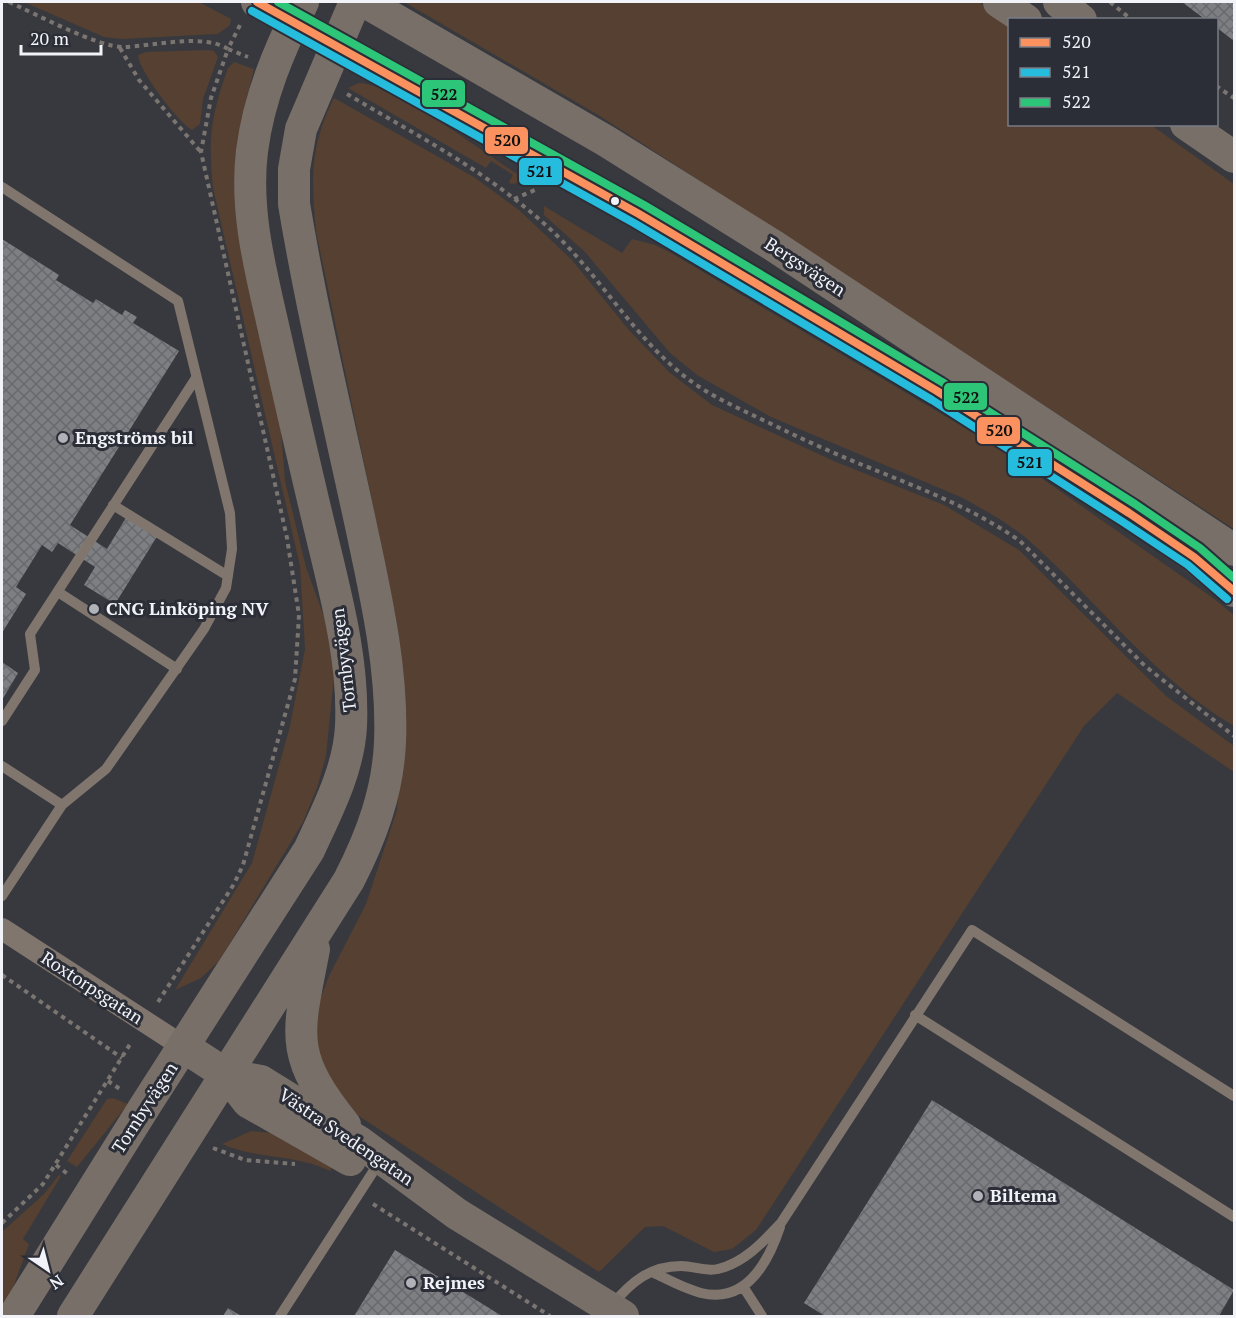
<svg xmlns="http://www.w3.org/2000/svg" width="1236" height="1318" font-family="'PT Serif',serif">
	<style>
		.grass { fill: #554031 }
		.building { fill: url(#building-cross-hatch) }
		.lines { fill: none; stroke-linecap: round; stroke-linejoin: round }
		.path { stroke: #7b7572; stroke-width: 4; stroke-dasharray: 4.5 4.5; stroke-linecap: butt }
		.lane { stroke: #80766e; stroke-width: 10 }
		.street { stroke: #80766e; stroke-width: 22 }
		.secondary { stroke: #786f69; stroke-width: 32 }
		.bus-1-casing { stroke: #2b2d37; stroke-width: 12 }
		.bus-2-casing { stroke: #2b2d37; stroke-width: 12 }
		.bus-3-casing { stroke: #2b2d37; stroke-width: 12 }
		.bus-1 { stroke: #fa915f; stroke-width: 8 }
		.bus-2 { stroke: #26bcdd; stroke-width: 8 }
		.bus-3 { stroke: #2dc577; stroke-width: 8 }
		.bus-dot { fill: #f1f3f9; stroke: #2b2d37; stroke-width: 2 }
		.poi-dot { fill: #b0b2b8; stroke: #2b2d37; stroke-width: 2 }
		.labels { text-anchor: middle; stroke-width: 6; stroke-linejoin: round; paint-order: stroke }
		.street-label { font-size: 18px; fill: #f1f3f9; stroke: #2b2d37 }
		.poi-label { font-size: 18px; font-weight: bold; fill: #f1f3f9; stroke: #2b2d37; text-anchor: start }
		.line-badge { stroke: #2b2d37; stroke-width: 2 }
		.pale-badge-label { font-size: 16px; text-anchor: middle; font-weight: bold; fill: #111 }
	</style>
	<defs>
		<pattern id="building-cross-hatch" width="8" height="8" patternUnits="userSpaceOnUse" patternTransform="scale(1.5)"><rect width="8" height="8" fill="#7e7f83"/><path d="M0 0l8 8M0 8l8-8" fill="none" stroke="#68696d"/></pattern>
	</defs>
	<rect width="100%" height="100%" fill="#38393e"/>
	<path class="grass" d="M24,2h175l32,17 -1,6 -12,9 -97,5 -17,-2z
		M404,2h575l30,22 1,100 141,1 83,59v345l-634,-413z
		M210,50l4,1 4,6 -15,42 -3,25 -8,6c-14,-8 -53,-59 -54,-75l8,-3z
		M234,62l20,7 -14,58 -4,35 44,256 5,63 21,86 25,69 3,40 -8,80 -9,32 -14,34 -84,139 -18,17 -26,12 77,-127 38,-137 15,-77 -5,-83 -87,-378c-5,-51 -2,-72 15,-120z
		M359,83c34,1 127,71 161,93l-2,7 -7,1 -2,-2 4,-7 -22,-14 -5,7 -138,-80z
		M334,98l140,79 45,33 53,50 56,69 41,43 43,33 124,57 108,43 75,45 147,146 68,50v26l-117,-79 -33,33 -328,504 -24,19 -18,3 -51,-26 -18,1 -46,45 -248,-161 -31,-46 -5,-27 1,-28 13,-34 37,-72 31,-94 7,-101 -8,-91 -80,-387c-5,-51 -6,-86 18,-133z
		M544,206l78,47 10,-14 23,6 18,9 324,193 216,151 21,17v111c-81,-48 -139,-128 -209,-189 -19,-15 -41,-27 -62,-39l-192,-81 -74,-42 -27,-22 -85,-101 -41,-37z
		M113,1098l15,6 -51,63 -10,-6 40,-62z
		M251,1131l29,3 56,27 -6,10c-38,-18 -72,-11 -108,-27z
		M59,1175l2,1 -38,63 6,5 -18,49 -9,15v-76l42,-38z"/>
	<path class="building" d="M1182,2h52v39l-18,-14v-7h-10z
		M2,239l57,36 -3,5 37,23 3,-4 26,16 3,-5 12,7 -4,6 46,28 -109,174 37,24 20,-33 31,19 -43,69 -31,-19 11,-18 -37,-24 -6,9 -10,-7 -26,42 10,7 -24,39z
		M2,662l16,11 -16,27z
		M932,1100l302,190 -15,26h-394l-21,-13z
		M395,1250l107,66h-148z
		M228,1308l10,6 4,2h-19z"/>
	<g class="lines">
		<path class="path" d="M9,2c25,11 90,46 115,45 29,-1 79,-14 104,2l13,-26
			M1110,2l22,18
			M120,48l19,32 61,71
			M1216,86l18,12
			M347,94c71,42 143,79 203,135 52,48 87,115 145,155 22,15 45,25 68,36 21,10 41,20 62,29 67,30 135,50 195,92l125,125 89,70
			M514,199l21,-9
			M2,975l120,83
			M158,1002l76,-118 9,-19 52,-186 4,-64 -12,-77 -86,-386 10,-54 17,-49 20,8
			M108,1081l15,10
			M213,1148l32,12 50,4
			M56,1165l13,10
			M373,1204l177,112
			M2,1223l41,-39 89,-143"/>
		<path class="lane" d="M2,187l176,114 52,212 2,36 -6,39 -22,41 -98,140 -44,36 -60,91
			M113,505l115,71
			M58,592l119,77
			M2,721l33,-51 -5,-36 166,-256
			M2,766l60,39
			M915,1015l319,202
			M654,1273c15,7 31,16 47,20 45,11 67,-30 79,-66
			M744,1288l18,28
			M612,1305c19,-23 38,-39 69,-39 13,0 24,6 37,3 26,-6 45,-27 63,-46l191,-293 262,166
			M280,1316l100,-155"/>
		<path class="street" d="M2,929l182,118"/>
		<path class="secondary" d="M257,2l382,212 298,177 192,122 65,44 40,34
			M365,2l241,139 168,105 460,304
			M999,2l27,18
			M1059,2l22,18
			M1186,124l48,33
			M314,949c-16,85 -27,104 31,176
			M184,1047l43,28 21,27 102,58
			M227,1075l34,6 97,60 99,73 166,102
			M14,1316l131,-210 164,-256c18,-39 40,-81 42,-124 3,-65 -15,-130 -30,-193 -17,-70 -33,-141 -49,-212 -13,-57 -27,-112 -20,-170 7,-54 27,-101 51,-149
			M73,1316l276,-436c22,-43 39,-88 41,-138 3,-72 -14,-146 -29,-216 -23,-107 -49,-214 -67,-322v-35l7,-40 54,-127"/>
		<defs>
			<path id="bus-1" d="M257,2l382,212 298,177 192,122 65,44 40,34"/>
			<path id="bus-2" d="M252,11l382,212 298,177 191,122 65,43 39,34"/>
			<path id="bus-3" d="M278,2l366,203 298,177 193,122 65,44 34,30"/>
		</defs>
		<use href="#bus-1" class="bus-1-casing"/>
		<use href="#bus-2" class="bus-2-casing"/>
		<use href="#bus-3" class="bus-3-casing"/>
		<use href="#bus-1" class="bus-1"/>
		<use href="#bus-2" class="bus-2"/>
		<use href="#bus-3" class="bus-3"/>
	</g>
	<circle class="bus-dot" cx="615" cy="201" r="5"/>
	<g class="poi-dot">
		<circle cx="63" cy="438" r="6"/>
		<circle cx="94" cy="609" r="6"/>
		<circle cx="978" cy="1196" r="6"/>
		<circle cx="411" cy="1283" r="6"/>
	</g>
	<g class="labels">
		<g class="street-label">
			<text transform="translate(805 267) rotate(33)" y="6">Bergsvägen</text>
			<text transform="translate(344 660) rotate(-97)" y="6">Tornbyvägen</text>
			<text transform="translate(92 988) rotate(33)" y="6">Roxtorpsgatan</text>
			<text transform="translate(145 1108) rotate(-57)" y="6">Tornbyvägen</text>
			<text transform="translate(346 1137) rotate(34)" y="6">Västra Svedengatan</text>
		</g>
		<g class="poi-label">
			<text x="75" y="444">Engströms bil</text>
			<text x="106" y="615">CNG Linköping NV</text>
			<text x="990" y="1202">Biltema</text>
			<text x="423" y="1289">Rejmes</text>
		</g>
	</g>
	<g class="line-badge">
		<rect x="421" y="79" width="45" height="29" rx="6" fill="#2dc577"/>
		<rect x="484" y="126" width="45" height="29" rx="6" fill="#fa915f"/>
		<rect x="518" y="157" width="45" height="29" rx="6" fill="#26bcdd"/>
		<rect x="943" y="382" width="45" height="29" rx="6" fill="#2dc577"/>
		<rect x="976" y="416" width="45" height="29" rx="6" fill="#fa915f"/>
		<rect x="1007" y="448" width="46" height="29" rx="6" fill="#26bcdd"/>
	</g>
	<g class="pale-badge-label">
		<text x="444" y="100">522</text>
		<text x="507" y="146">520</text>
		<text x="540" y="177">521</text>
		<text x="966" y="403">522</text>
		<text x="999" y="436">520</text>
		<text x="1030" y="468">521</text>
	</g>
	<rect width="1236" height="1318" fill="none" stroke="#f1f3f9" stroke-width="6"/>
	<rect x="1008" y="18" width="210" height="108" fill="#2b2d37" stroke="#7a7c85" stroke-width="1.5"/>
	<rect x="1020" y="38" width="30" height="9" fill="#fa915f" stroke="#7a7c85" stroke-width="1.5"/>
	<text x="1062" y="48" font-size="18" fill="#f1f3f9">520</text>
	<rect x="1020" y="68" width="30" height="9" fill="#26bcdd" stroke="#7a7c85" stroke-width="1.5"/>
	<text x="1062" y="78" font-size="18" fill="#f1f3f9">521</text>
	<rect x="1020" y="98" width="30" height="9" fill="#2dc577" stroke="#7a7c85" stroke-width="1.5"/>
	<text x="1062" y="108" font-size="18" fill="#f1f3f9">522</text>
	<g transform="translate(48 1270) rotate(145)" stroke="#2b2d37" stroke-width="4.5" paint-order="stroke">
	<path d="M0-4.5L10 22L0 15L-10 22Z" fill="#f1f3f9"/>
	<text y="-9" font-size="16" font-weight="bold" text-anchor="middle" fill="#f1f3f9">N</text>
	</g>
	<path d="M21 45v9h80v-9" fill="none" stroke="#f1f3f9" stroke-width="3"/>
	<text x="30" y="45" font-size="18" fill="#f1f3f9" stroke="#2b2d37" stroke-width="4.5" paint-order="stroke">20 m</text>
</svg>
